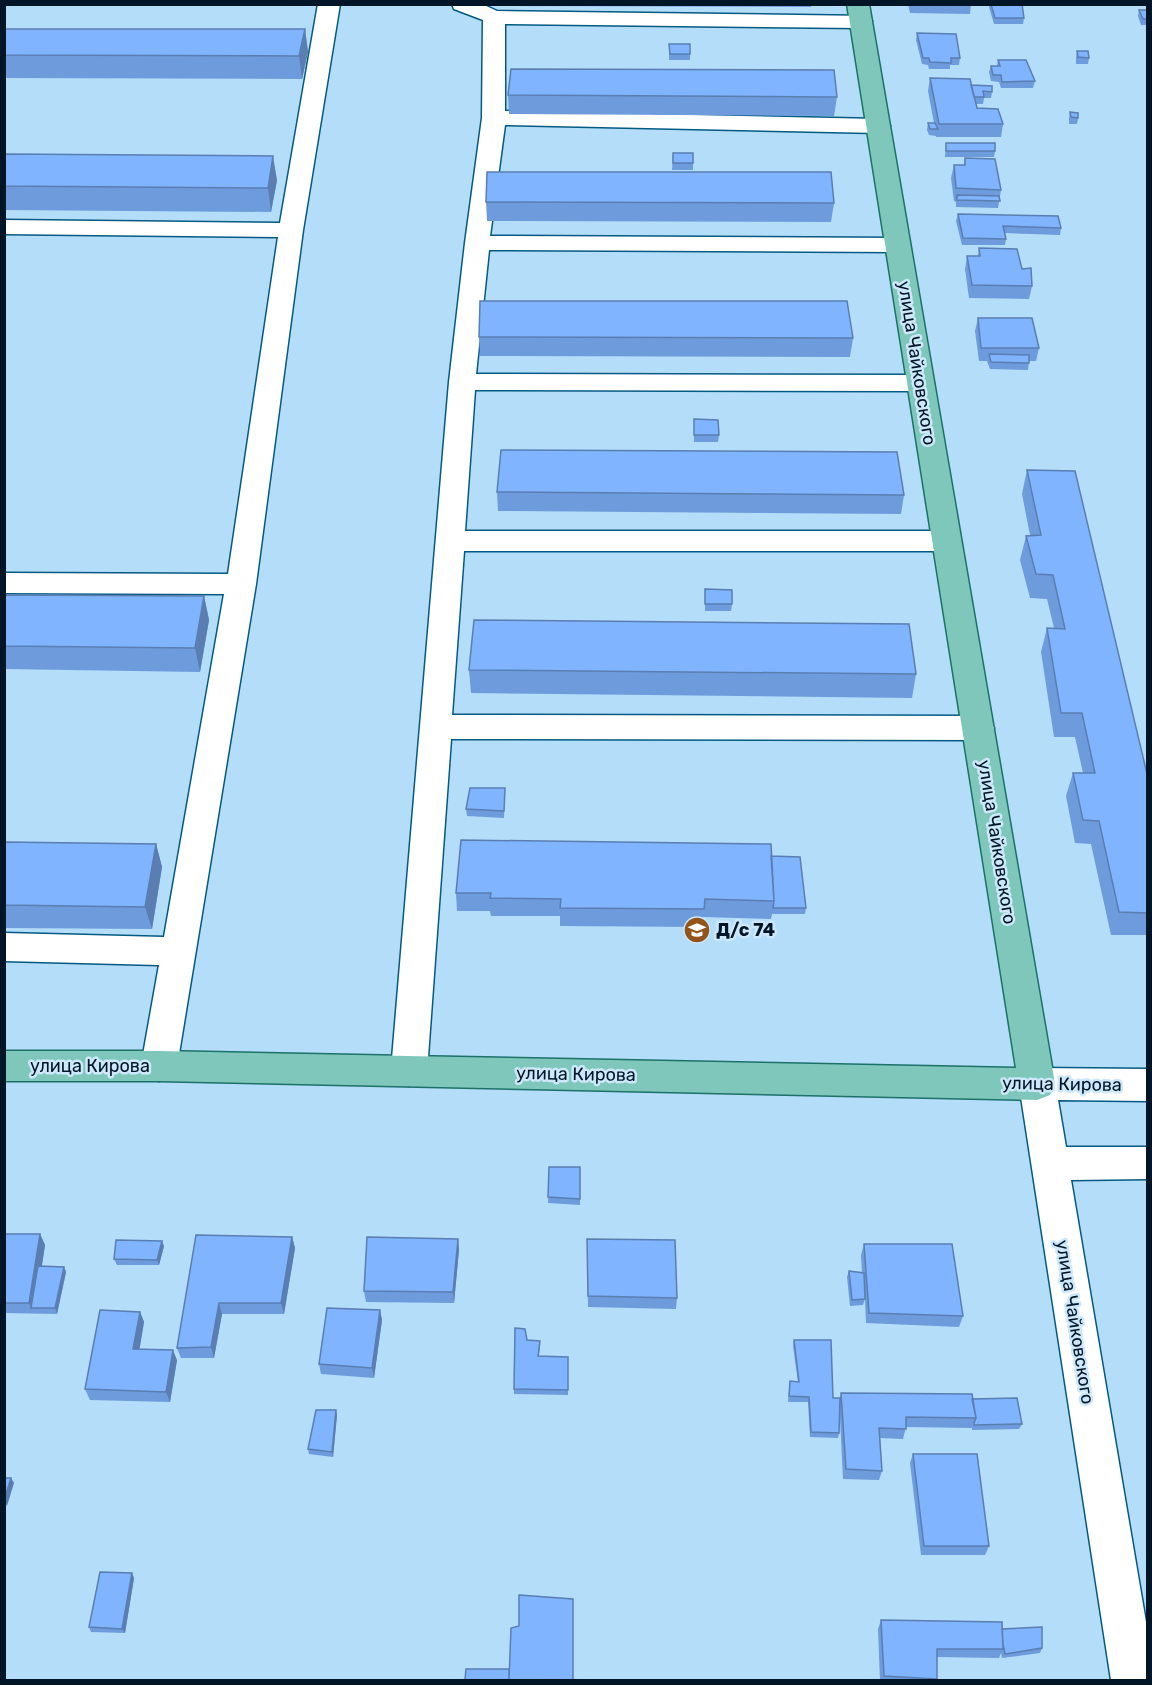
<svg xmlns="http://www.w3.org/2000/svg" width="1152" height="1685" font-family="Rubik,sans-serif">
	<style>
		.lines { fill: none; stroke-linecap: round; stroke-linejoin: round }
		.minor-casing { stroke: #045a82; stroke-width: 3 }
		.major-casing { stroke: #1c7169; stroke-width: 3 }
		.minor { fill: #fff; fill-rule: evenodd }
		.major { fill: #80c7bb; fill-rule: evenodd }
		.wall { fill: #6e9bdb }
		.shaded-wall { fill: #5a7eb2 }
		.building { fill: #80b4ff; stroke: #5a7eb2; stroke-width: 1.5 }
		.labels { text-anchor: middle; stroke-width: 5; stroke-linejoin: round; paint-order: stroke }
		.street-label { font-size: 18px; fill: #001525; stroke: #cce8fa }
		.poi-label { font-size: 18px; font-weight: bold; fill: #001525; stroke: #cce8fa; text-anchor: start }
	</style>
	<rect width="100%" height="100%" fill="#b3ddf8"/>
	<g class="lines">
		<defs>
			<path id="minor" d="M318,4h22l-37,226 -47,354 -79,482 -5,11 -13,4 -13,-4 -5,-11 18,-101 -155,-4v-28l160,4 60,-343 -220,-1v-20l224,1 50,-337 -274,-3v-14l276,3z
				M452,4h30l15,7 372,5 3,5 -3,5 -8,2 -356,-4v87l373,8 8,2 4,5 -4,5 -8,2 -373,-8 -15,111 408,2 9,2 3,5 -3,5 -9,2 -409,-2 -13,124 445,1 9,2 4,6 -4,6 -9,2 -446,-1 -10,141h482l10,3 4,7 -4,7 -10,3h-483l-12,164 526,1 11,4 5,8 -5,8 -11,4 -527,-1 -24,332 -5,11 -13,4 -13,-4 -5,-11 58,-689 16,-139 17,-125 1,-98 -29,-11z
				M1037,1068l111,1v32l-90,-1 8,47h82v32l-77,1 77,454v46h-37l-92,-596 5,-11z"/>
			<path id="major" d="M847,4h22l186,1080 -5,11 -13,5 -878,-19h-155v-30h155l857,17z"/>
		</defs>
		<use href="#minor" class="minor-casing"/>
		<use href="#major" class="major-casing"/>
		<use href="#minor" class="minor"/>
		<use href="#major" class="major"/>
	</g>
	<path class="wall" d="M506,4h306l-1,3 -304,-1z
		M908,4h63l-1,10 -60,-1z
		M990,4l34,14 -1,6h-29l-5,-17z
		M1139,10h9v15h-7l-3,-9z
		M4,29h301l3,23 -6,27 -298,-1z
		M917,33l43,25 -1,7h-9v4h-21l-1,-4 -6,-1 -6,-24z
		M669,44h21v16h-21z
		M1077,51l12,7 -1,6h-12v-6z
		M998,60l37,21 -2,7h-32l-2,-6 -8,-1 -2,-9 2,-6h6z
		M930,78l41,7 21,7 -1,6h-7l-1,6h-7l1,4 26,16 -2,13h-65v-1l-7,-1 -2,-5 1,-7h6l-6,-32z
		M508,95l329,2 -3,19 -325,-2z
		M1070,112l8,6 -1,6h-8v-5z
		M946,143l49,8 -1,6h-49z
		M673,153h20v17h-21z
		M4,154l273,26 -6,32 -267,-2z
		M965,158l36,32 -3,18 -42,-1v-5l-2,-1 -3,-23 3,-13h10z
		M486,202l348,1 -3,19 -344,-1z
		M958,214l103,14 -1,7 -55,-2 1,6 -1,6h-43l-6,-24z
		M979,248l43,21 10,17 -3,13 -60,-1 -4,-29 2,-13h11z
		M978,318l61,30 -3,13h-7l-1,9 -38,-1 -3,-8h-8l-4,-30z
		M479,337l374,1 -3,19 -370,-1z
		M694,419l25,16 -1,7h-24z
		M1027,470l121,308v157h-37l-20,-91 -16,-1 -9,-47 7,-23h10l-8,-36h-21l-13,-85 6,-24h7l-7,-29 -17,-1 -10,-38 6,-24 4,-1 -8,-41z
		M497,492l407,3 -3,19 -403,-3z
		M705,589l27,15 -1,7h-26z
		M4,595l200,1 5,24 -9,52 -196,-3z
		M469,670l447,4 -4,24 -441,-5z
		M505,788l-1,30 -37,-2 -1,-7z
		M4,842l152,2 6,23 -10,62 -148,-1z
		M771,856l35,52 -1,6h-33l-1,5 -68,-2 -1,10 -142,-1v-10h-69l-1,-5h-33l-1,-18z
		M549,1167h31v38l-32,-2z
		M4,1234h36l5,11 -3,21 22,1 2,5 -9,42 -53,-1z
		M196,1235l96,2 3,11 -11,66h-62l-8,44h-33l-4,-10z
		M458,1239l1,11 -5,53 -88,-1 -2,-11z
		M587,1239l90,59 -1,11 -88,-2z
		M864,1244l99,72 -4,11 -93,-4 -1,-24 -2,6 -13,1 -3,-29 2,-6 13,2 -1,-18z
		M164,1246l-5,19h-42l-3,-6z
		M380,1310l2,10 -8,58 -53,-4 -2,-10z
		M140,1312l4,10 -5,27 38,11 -7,42 -80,-2 -5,-11z
		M527,1340l13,7 -1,9 29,1v38l-54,-1v-5z
		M794,1340l39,58h7l1,-5 131,6 50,25 -3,5 -47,1v-2l-66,-1 -3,12 -23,-1 2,33 -3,9 -36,-1 -3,-61 -1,15 -1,5 -28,-1 -2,-35h-20l2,-21 8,1 -5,-36z
		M337,1415l-4,42 -24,-3 -1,-5z
		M913,1454l76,92 -4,9h-64l-11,-92z
		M134,1578l-9,55 -34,-1 -2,-5z
		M881,1620l121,9 40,19 -2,5 -38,5 -1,-5 -2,5 -62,-1 -1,23h-56l-2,-51z"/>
	<path class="shaded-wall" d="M305,29l3,23 -6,27 -3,-23z
		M273,156l4,24 -6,32 -3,-24z
		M204,596l5,24 -9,52 -5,-24z
		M156,844l6,23 -10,62 -7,-22z
		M40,1234l5,11 -10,63h-4l-2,-5z
		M292,1237l3,11 -11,66 -3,-11z
		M458,1239l1,11 -5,53 -1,-11z
		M162,1241l2,5 -5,19 -2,-5z
		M64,1267l2,5 -9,42 -2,-6z
		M219,1303l3,11 -8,44 -3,-11z
		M380,1310l2,10 -8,58 -2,-10z
		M140,1312l4,10 -6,37 -5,-10z
		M173,1350l4,10 -7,42 -4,-10z
		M336,1410l1,5 -4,42 -1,-5z
		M11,1478l3,5 -7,23 -3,-6z
		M132,1573l2,5 -9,55 -3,-4z"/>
	<path class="building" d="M991,4h31l2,14h-29z
		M1139,10h9v9h-5z
		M4,29h301l-6,27 -295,-1z
		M917,33l39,1 4,24h-9v5l-21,-1 -1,-4h-6z
		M669,44h21v10h-20z
		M1077,51h11l1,7 -11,-1z
		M998,60h28l9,21 -33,1 -1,-7h-8l-2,-9h9z
		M511,69l323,1 3,27 -329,-2z
		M930,78l40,1 7,29 21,1 5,15h-64z
		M971,85l21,1v6l-9,-1 1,6h-10z
		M1070,112l8,1v5l-7,-1z
		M928,123h7l3,6h-8z
		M946,143h49v8h-49z
		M673,153h20v10h-20z
		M4,154l269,2 -5,32 -264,-2z
		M965,158l30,1 6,31 -45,-2 -2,-23h11z
		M487,172h344l3,31 -348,-1z
		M957,195l42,1 1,5 -43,-1z
		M958,214l100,2 3,12 -58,-2 3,13 -43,-1z
		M979,248l38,1 5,20 9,-1 1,18 -60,-1 -5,-29h13z
		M480,301h367l6,37 -374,-1z
		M978,318h54l7,30h-58z
		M989,354l40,1v8l-38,-1z
		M694,419l24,1 1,15h-25z
		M501,450l396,2 7,43 -407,-3z
		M1027,470l48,1 73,307v135l-29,-1 -20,-91 -16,-1 -10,-47h22l-13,-60h-21l-14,-85 18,1 -12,-54 -17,-1 -10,-38 15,-1z
		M705,589l27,1v14h-27z
		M4,595l200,1 -9,52 -191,-2z
		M474,620l435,4 7,50 -447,-4z
		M470,788h35l-1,23 -38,-2z
		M461,840l310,4 3,57 -69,-2 -1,10 -144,-1 1,-9 -71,-1 1,-5h-35z
		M4,842l152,2 -11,63 -141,-2z
		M771,856l29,1 6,51h-33l1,-7z
		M549,1167h31v32l-32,-2z
		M4,1234h36l-11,69h-25z
		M196,1235l96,2 -11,66h-62l-8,44 -34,1z
		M367,1237l91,2 -5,53 -89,-1z
		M587,1239l88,1 2,58 -89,-2z
		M116,1240l46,1 -5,19 -43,-1z
		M864,1244h88l11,72 -94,-3z
		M38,1266l26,1 -9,41h-24z
		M849,1271l15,2 1,26 -13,1z
		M327,1308l53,2 -8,58 -53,-4z
		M100,1310l40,2 -7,37 40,1 -7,42 -81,-3z
		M515,1328l10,1 2,11 13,1 -2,15 30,1v33l-54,-1z
		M794,1340h37l2,58h7l-1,35 -28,-1 -2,-35 -20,-1 1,-15 9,1z
		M841,1393l131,1 4,24 -70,-1v12l-27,-1 3,43 -36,-2z
		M1017,1398l5,26 -48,1v-2l2,-5 -4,-19z
		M316,1410h20l-4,42 -24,-3z
		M913,1454h64l12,92h-65z
		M4,1478h7l-7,22z
		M100,1572l32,1 -10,56 -33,-2z
		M519,1595l54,4v81h-64l2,-52 8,-2z
		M881,1620l121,2 1,27h-66v30l-53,-3z
		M1042,1627v21l-37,6 -2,-10 -1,-15z
		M466,1669h43v11h-44z"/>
	<defs>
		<symbol id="school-disc" viewBox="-11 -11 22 22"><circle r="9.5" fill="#93541c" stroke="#cce8fa"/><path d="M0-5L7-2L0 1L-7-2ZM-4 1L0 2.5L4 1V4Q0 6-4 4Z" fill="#fff"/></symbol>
	</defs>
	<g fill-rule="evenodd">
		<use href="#school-disc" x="682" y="915" width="30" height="30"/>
	</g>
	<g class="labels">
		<g class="street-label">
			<text transform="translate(917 363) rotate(81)" y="6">улица Чайковского</text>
			<text transform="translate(997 842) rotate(81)" y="6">улица Чайковского</text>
			<text x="90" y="1072">улица Кирова</text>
			<text transform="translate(576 1074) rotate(1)" y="6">улица Кирова</text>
			<text transform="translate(1062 1084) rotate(1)" y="6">улица Кирова</text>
			<text transform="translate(1075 1322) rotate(81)" y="6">улица Чайковского</text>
		</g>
		<g class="poi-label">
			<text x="716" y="936">Д/с 74</text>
		</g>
	</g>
	<rect width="1152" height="1685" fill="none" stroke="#001525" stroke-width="12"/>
</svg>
